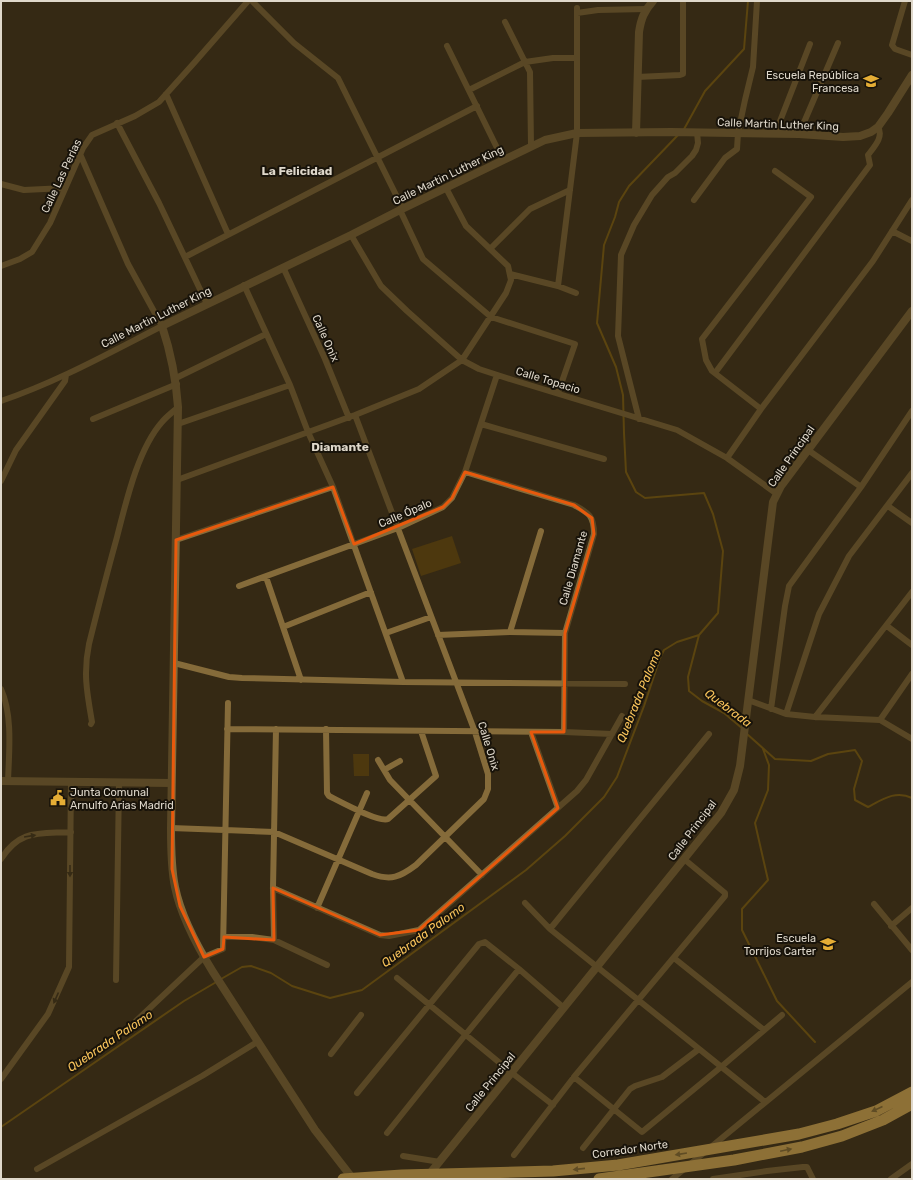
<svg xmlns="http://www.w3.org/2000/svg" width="913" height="1180" font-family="Rubik,sans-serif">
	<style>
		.green { fill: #4d380e }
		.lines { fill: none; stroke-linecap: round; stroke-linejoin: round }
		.stream { stroke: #89640b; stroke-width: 2 }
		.minor { stroke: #856b3a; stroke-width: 6 }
		.tertiary { stroke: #856b3a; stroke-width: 8 }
		.motorway { stroke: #f8c55f; stroke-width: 11 }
		.oneway { fill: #392d18 }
		.oneway2 { fill: #937539 }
		.marked { fill: none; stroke: #e8590c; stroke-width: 3; stroke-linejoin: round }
		.labels { text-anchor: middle; stroke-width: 4; stroke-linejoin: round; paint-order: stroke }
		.poi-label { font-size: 11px; fill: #dfd8cb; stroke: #18130a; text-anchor: end }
		.street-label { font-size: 11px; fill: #dfd8cb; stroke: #18130a }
		.neighbourhood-label { font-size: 12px; font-weight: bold; fill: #dfd8cb; stroke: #18130a }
		.water-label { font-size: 12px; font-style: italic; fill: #f9c45b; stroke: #18130a }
	</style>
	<rect width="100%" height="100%" fill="#352914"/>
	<path class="green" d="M452,536l9,27 -40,13 -9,-27z
		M353,754h16v22h-15z"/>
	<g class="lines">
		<path class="stream" d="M683,131l22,-40 39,-42 4,-48
			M699,635l-11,42 1,14 13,10 22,12 19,16
			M747,734l28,25 36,2 17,-7 27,-4 7,11 -8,28 1,11 13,7c15,-8 28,-17 44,-9
			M763,749l6,16 -1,25 -13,33 13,57 -26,29v21l35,71 38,41
			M221,979l21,-12 9,-1 20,7 21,13 38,12 32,-8 164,-120 39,-34 39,-39 13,-20 27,-71 16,-48 4,-8 13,-8 22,-7 19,-22 5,-62 -10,-37 -9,-21 -59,5 -9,-6 -10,-20 -2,-39 -1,-38 -7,-28 -19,-44 7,-78 11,-28 4,-15 10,-16 49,-51
			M1,1127l183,-126 34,-20"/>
		<path class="minor" d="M252,1l42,42 44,35 65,131
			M905,1l-13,44 3,4 17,6
			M577,13l21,-3 48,-1
			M505,22l25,50 1,74
			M447,46l56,114
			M637,77l43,-2 3,-1v-73
			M469,90l56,-28 28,-4h24
			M166,94l62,140
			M117,123l42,80 48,101
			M775,134l35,-90
			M799,134l39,-91
			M1,184l23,6 41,-2
			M694,200l31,-42 12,-9 1,-16 7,-33 8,-33 4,-66
			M400,210l23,49 68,58 84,27 -17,49
			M892,231l20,10
			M351,235l30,51 26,25 55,49 17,9 34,11 164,50 50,28 50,36
			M490,249l40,-40 40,-19
			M185,257l292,-151
			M1,266l19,-7 12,-7 18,-29 33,-75 9,-13 43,-19 24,-14 35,-39 54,-62
			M283,267l42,92 24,59
			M510,274l48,12 18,7
			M244,285l46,100 18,47 25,55 70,195
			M558,286l19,-153v-125
			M715,373l155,-208 -2,-10c6,-8 16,-18 10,-28
			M176,378l90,-44
			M1,401c56,-19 108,-48 161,-75l-34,-62 -48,-110
			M761,409l-49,-38 -6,-11 -4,-21 109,-142 -36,-26
			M93,419l84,-35
			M639,419l-21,-83 3,-81 13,-30 18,-30 16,-18 7,-4 17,-17 4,-6 2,-7 -1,-11
			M178,424l112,-39
			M481,424l123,35
			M808,450l53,37
			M727,458l34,-49 112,-148 39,-61
			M177,480l178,-65 64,-26 43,-29 44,-67 5,-13 -3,-14 -42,-40 -20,-38
			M1,481l15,-31 49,-69 1,-6
			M888,506l24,17
			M176,540l157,-53
			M266,577l35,103
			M239,586l159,-58 45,-21 9,-9 13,-26 32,-97
			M887,626l25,19
			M283,627l88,-35
			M510,632l31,-101
			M386,633l45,-16
			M438,635l72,-3 55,1 29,-99c0,-18 -5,-21 -20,-29l-109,-33
			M174,663l55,14 13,1 161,4 222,2
			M1,689c12,27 8,63 7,92
			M748,700l38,14 29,3 65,3 32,19
			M771,709l14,-103 4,-20 72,-99 51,-76
			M786,714l33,-100 30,-58 63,-83
			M815,717l97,-125
			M880,720l32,-46
			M91,724l1,-2c-5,-29 -9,-49 -3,-78 9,-36 18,-71 28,-107 9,-35 21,-88 45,-115 5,-6 11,-10 16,-15
			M227,729l337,3 48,2
			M326,729l1,64 2,3c10,5 50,27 59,23l48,-43 -15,-45
			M531,732l27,76
			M564,732l1,-99
			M378,760l12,20 92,95
			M384,770l16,-9
			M171,828l54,2 49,2 98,42c19,7 28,3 44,-9l68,-66 4,-10v-15l-13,-42 -120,-317
			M1,859c19,-30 38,-25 70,-27
			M273,888l107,47 9,1 30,-6 158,-139 9,-11 36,-64
			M525,903l25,26 215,173
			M874,904l38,46
			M317,908l50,-115
			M891,926l21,-18
			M550,929l159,-195
			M224,937h28l22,3 53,25
			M274,940l-1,-52 3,-159
			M674,958l90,72
			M397,978l115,95 41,32
			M116,980l3,-198
			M136,1021l68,-64 19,-8 5,-246
			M331,1054l30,-39
			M574,1077l68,55 79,-65 61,-52
			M1,1079l47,-65 21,-47 2,-186
			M357,1093l122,-149 6,-2 34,27 45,39
			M387,1133l79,-99 53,-65
			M583,1148l47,-59 5,-3 27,-9 37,-28
			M514,1155l60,-78 151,-181v-3l-41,-34
			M403,1156l37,6
			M37,1169l165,-93 55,-34
			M672,1179l240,-197
			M713,1179l54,-8 36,-4h4l6,12
			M891,1179l21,-15"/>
		<path class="tertiary" d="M636,133l3,-101c2,-13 5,-21 14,-31
			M1,781l170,2
			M427,1177l257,-318 37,-46 13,-23 6,-24 33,-264 8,-16 131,-175
			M353,1179l-38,-49 -102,-158c-16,-26 -32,-55 -38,-85 -4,-19 -4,-39 -4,-59l7,-421c-2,-28 -7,-54 -16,-81l189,-91 49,-25 145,-70 32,-7 94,-1 128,2 44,3 17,-1 11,-4 7,-5 10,-14 24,-38"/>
		<path class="motorway" d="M343,1179l59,-4 151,-4 65,-6 181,-31 38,-10 39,-13 36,-19
			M599,1179l135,-19 68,-13 40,-11 41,-16 29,-16"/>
	</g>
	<defs><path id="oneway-solid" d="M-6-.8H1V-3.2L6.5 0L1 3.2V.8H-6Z"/></defs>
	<g class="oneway">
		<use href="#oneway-solid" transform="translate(30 836) rotate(-9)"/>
		<use href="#oneway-solid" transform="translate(70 871) rotate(90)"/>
		<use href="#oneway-solid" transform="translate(56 998) rotate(114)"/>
	</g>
	<g class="oneway2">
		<use href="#oneway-solid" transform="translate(877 1109) rotate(156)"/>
		<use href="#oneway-solid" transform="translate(786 1150) rotate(-12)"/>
		<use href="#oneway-solid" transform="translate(681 1154) rotate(171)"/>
		<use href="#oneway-solid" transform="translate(579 1169) rotate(174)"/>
	</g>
	<path d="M0 0H913V1180H0ZM465,472l109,33 18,13 2,16 -29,99 -1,99h-33l27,76 -139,122 -39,5 -107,-47 1,52 -50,-3 -1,12 -19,8 -24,-51 -8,-37 4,-329 157,-53 21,57 89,-37 9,-9z" fill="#352914" fill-opacity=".55" fill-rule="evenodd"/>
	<path class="marked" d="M465,472l109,33 18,13 2,16 -29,99 -1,99h-33l27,76 -139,122 -39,5 -107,-47 1,52 -50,-3 -1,12 -19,8 -24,-51 -8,-37 4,-329 157,-53 21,57 89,-37 9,-9z"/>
	<defs>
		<symbol id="school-bare" viewBox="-9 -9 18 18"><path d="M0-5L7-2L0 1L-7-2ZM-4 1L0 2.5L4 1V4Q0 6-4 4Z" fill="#e5ad35" stroke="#18130a" stroke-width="2.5" paint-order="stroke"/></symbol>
		<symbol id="civic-bare" viewBox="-9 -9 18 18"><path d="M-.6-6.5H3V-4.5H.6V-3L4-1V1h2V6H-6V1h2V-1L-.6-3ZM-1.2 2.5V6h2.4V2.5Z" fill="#e5ad35" stroke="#18130a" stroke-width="2.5" paint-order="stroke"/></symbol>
	</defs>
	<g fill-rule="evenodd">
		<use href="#school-bare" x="860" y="70" width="22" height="22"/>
		<use href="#civic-bare" x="47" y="787" width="22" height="22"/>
		<use href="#school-bare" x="817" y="933" width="22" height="22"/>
	</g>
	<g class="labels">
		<g class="poi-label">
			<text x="859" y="79">Escuela República<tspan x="859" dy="13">Francesa</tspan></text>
			<text x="70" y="796" text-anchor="start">Junta Comunal<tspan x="70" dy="13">Arnulfo Arias Madrid</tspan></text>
			<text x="816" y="942">Escuela<tspan x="816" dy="13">Torrijos Carter</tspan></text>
		</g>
		<g class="street-label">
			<text transform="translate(778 124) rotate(2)" y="4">Calle Martin Luther King</text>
			<text transform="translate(448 175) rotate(-26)" y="4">Calle Martin Luther King</text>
			<text transform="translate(61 176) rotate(-65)" y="4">Calle Las Perlas</text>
			<text transform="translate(156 317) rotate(-27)" y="4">Calle Martin Luther King</text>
			<text transform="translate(326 338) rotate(66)" y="4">Calle Onix</text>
			<text transform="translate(548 380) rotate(17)" y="4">Calle Topacio</text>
			<text transform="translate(791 456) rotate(-55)" y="4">Calle Principal</text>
			<text transform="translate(405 513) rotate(-23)" y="4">Calle Ópalo</text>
			<text transform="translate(573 568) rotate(-74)" y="4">Calle Diamante</text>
			<text transform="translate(489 746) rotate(73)" y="4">Calle Onix</text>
			<text transform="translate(692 830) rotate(-53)" y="4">Calle Principal</text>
			<text transform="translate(490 1082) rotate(-51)" y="4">Calle Principal</text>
			<text transform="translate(630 1149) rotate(-8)" y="4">Corredor Norte</text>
		</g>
		<g class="neighbourhood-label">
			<text x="297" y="175">La Felicidad</text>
			<text x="340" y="451">Diamante</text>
		</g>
		<g class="water-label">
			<text transform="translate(639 696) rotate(-68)" y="4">Quebrada Palomo</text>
			<text transform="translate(728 708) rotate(37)" y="4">Quebrada</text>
			<text transform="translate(423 935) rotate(-36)" y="4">Quebrada Palomo</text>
			<text transform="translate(110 1041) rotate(-34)" y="4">Quebrada Palomo</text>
		</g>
	</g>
	<rect width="913" height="1180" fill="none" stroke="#dfd8cb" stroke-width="4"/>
</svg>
